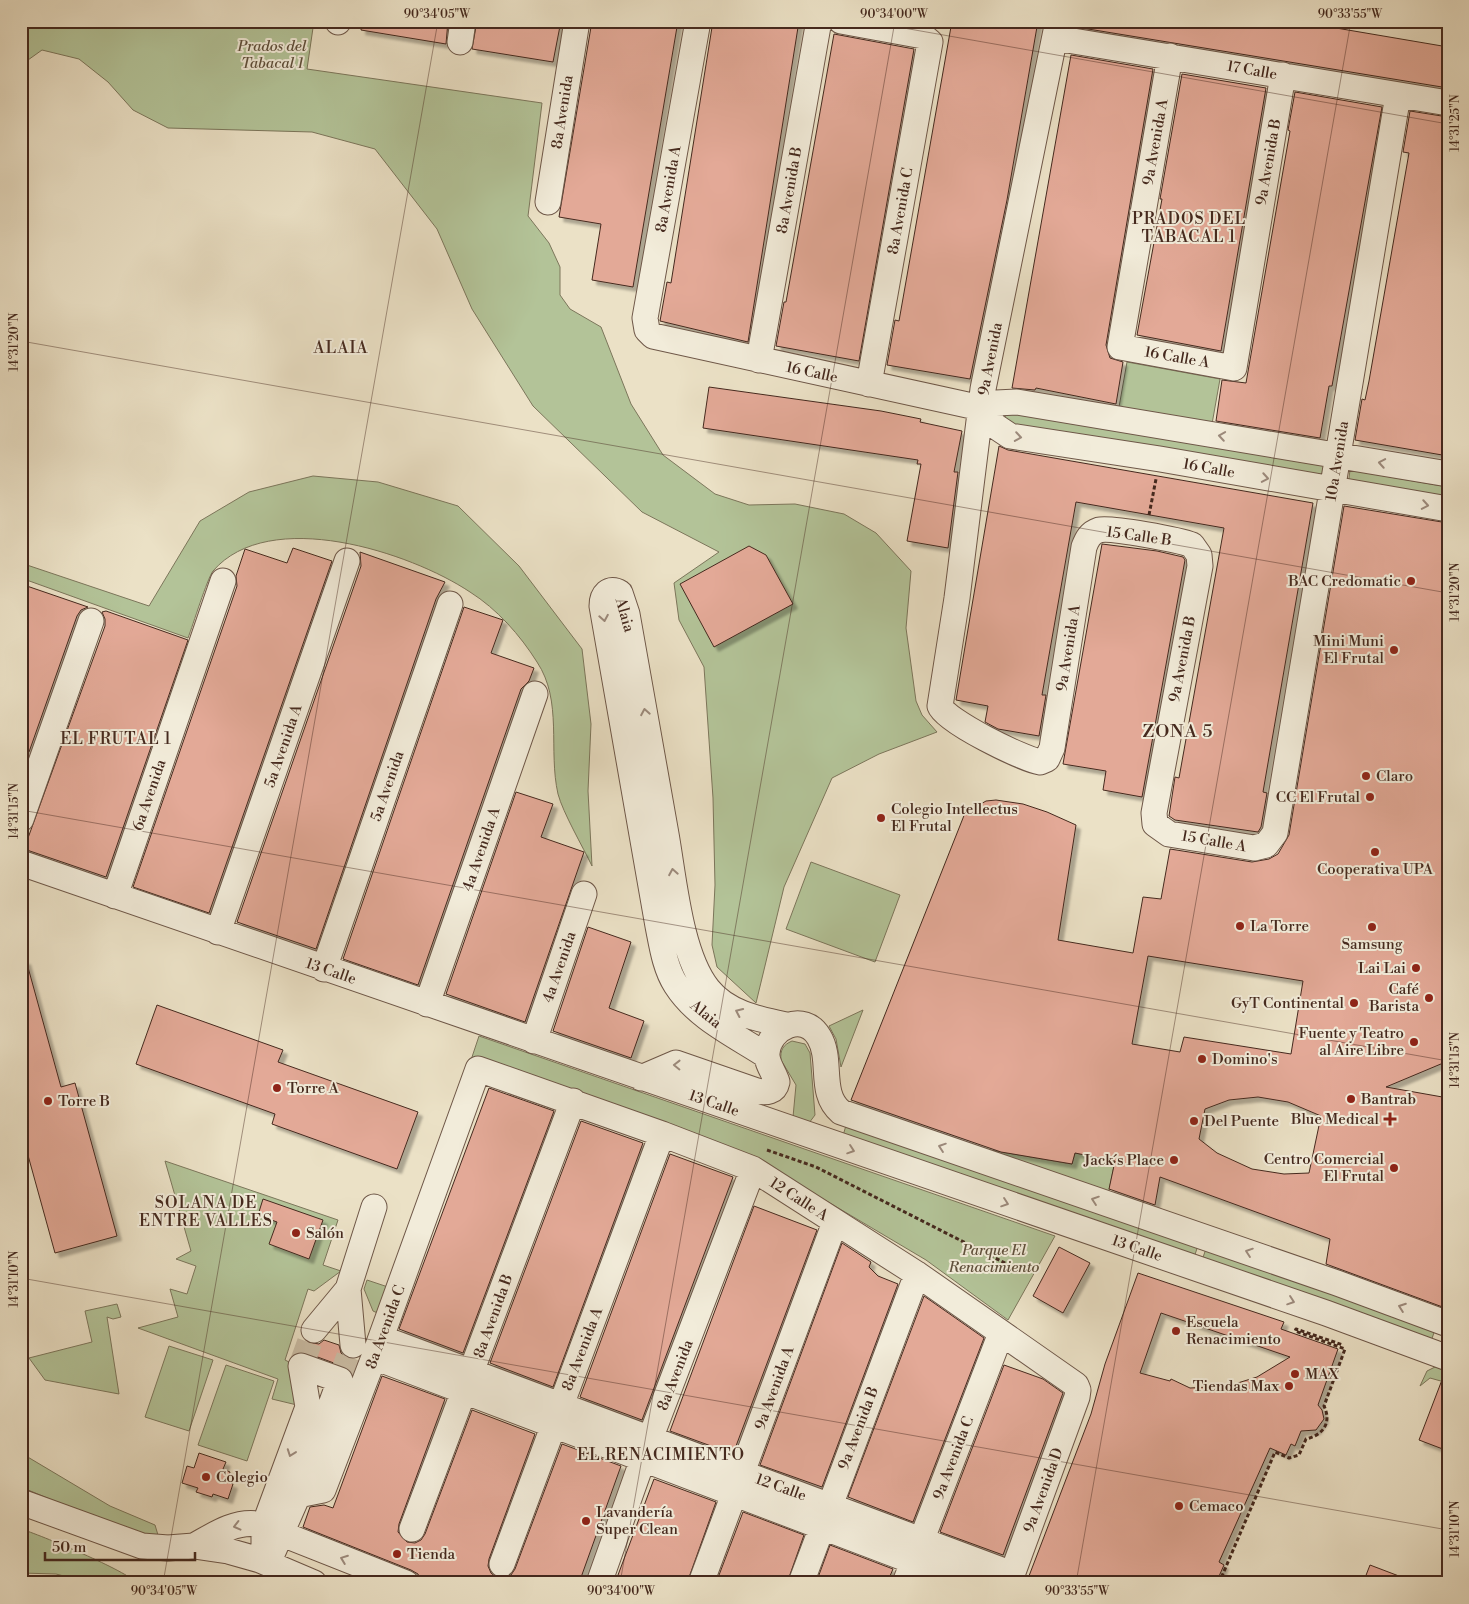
<svg xmlns="http://www.w3.org/2000/svg" width="1469" height="1604" font-family="'Libre Bodoni',serif">
	<style>
		.green { fill: #b3c398; stroke: #7c765b }
		.lines { fill: none; stroke-linecap: round; stroke-linejoin: round }
		.stream { stroke: #778277; stroke-width: 6 }
		.building { fill: #e3a997; stroke: #45291e; fill-rule: evenodd; filter: url(#shadow) }
		.minor-tunnel { stroke: #cabca4; stroke-width: 25; stroke-dasharray: 25 12; stroke-linecap: butt }
		.minor-casing { stroke: #6e5748; stroke-width: 27 }
		.path { stroke: #45291e; stroke-width: 3; stroke-dasharray: 4 2.5; stroke-linecap: butt }
		.minor { stroke: #f2ecda; stroke-width: 25 }
		.oneway { stroke: #9c8a7c }
		.ticks { fill: none; stroke: #45291e; stroke-width: 1; stroke-opacity: 0.45 }
		.poi-dot { fill: #8f2418; stroke: #f2ecda; stroke-width: 2 }
		.labels { text-anchor: middle; stroke-width: 4; stroke-linejoin: round; paint-order: stroke }
		.park-label { font-size: 15px; font-style: italic; fill: #60503c; stroke: #f2ecda }
		.street-label { font-size: 15px; fill: #45291e; stroke: #f2ecda }
		.poi-label { font-size: 15px; fill: #45291e; stroke: #f2ecda; text-anchor: start }
		.neighbourhood-label { font-size: 16px; letter-spacing: 1px; fill: #45291e; stroke: #f2ecda }
		.quarter-label { font-size: 18px; letter-spacing: 1px; fill: #45291e; stroke: #f2ecda }
		.neatline { fill: none; stroke: #45291e; stroke-width: 2 }
		.ticks-label { font-size: 12px; text-anchor: middle; fill: #45291e }
	</style>
	<defs>
		<filter id="shadow"><feDropShadow dx="4.5" dy="4.5" stdDeviation="1" flood-color="#0004"/></filter>
	</defs>
	<rect width="100%" height="100%" fill="#ebe1c6"/>
	<filter id="stains"><feTurbulence type="fractalNoise" baseFrequency=".004" numOctaves="4"/><feColorMatrix values="0 0 0 0 .2 0 0 0 0 .09 0 0 0 0 .02 0 0 0 .5 -.17"/></filter>
	<radialGradient id="worn" r=".72"><stop offset=".6" stop-color="#630" stop-opacity="0"/><stop offset="1" stop-color="#630" stop-opacity=".3"/></radialGradient>
	<path class="green" d="M21,21h293l-7,48 235,34 -14,113 21,27 11,24v28l10,14 31,18 30,77 32,51 52,39 34,11 46,-1 49,10 32,19 35,38 -5,57 10,73 6,14 15,17 -58,22 -47,24 -48,109 -28,116 -39,-36 -5,-22 3,-60 -2,-87 -9,-131 -25,-47 -5,-37 45,-31 -77,-40 -109,-106 -61,-97 -35,-80 -62,-80 -63,-17 -144,-4 -35,-18 -25,-28 -29,-23 -37,-9 -21,15z
		M1127,362l93,17 -8,45 -93,-17z
		M1006,411l318,55 -3,16 -317,-57z
		M1350,470l98,17v16l-100,-17z
		M313,476l65,6 80,24 61,60 63,83 9,75 -3,67 4,75c-9,-19 -29,-53 -34,-72 -10,-44 5,-93 -21,-132 -17,-27 -40,-53 -67,-70 -60,-40 -201,-86 -257,-21 -6,8 -20,54 -25,67l-167,-60v-15l128,43 51,-85 49,-29z
		M811,862l89,33 -25,67 -89,-33z
		M863,1010l-22,57 -5,-28 -7,-13z
		M479,1036l576,200 -47,84 -82,-60 -162,-96 -293,-104z
		M792,1041l13,3 5,9 5,62 -6,8 -16,-6 3,-32 -15,-25c-1,-10 2,-15 11,-19z
		M849,1115l352,121 -10,31 -351,-121z
		M961,1145l111,19 3,-11 40,8 -7,34z
		M165,1161l173,59 -15,45 18,6 -27,20 -6,-2 -23,71 6,3 6,42 -25,-6 6,-20 -140,-51 40,-11 -8,-28 17,5 9,-28 -20,-7 15,-8z
		M1209,1240l229,81 -10,29 -229,-81z
		M367,1280l21,7 -6,28 -9,-4 -9,-22z
		M117,1304l4,13 -8,2 -6,-2 12,77 -74,-14 -16,-22 63,-16 -7,-31z
		M169,1346l44,14 -24,71 -44,-14z
		M226,1365l48,16 -27,80 -49,-16z
		M1435,1367l13,3v13l-18,-5 -10,8 7,-15z
		M21,1453l89,53 45,19 3,10 -11,5 -126,-53z
		M21,1529c17,5 109,43 115,54h-45l-35,-9 -35,-1z"/>
	<g class="lines">
		<path class="stream" d="M1430,21l18,3"/>
	</g>
	<path class="building" d="M362,21h86l-2,23 -85,-14z
		M477,21h84l-8,41 -81,-13z
		M592,21h86l-45,266 -41,-7 9,-56 -42,-7z
		M713,21h86l-51,321 -88,-21 7,-39 4,1z
		M952,21h86l-31,179 -37,179 -83,-14 8,-45 4,1z
		M1077,21h218l153,26v41l-372,-61z
		M834,34l80,15 -55,312 -83,-15 8,-44h2z
		M1071,55l82,14 -47,276 4,13 13,4 -7,42 -80,-16 -1,2 -23,-2z
		M1182,74l84,14 -45,263 -84,-16 25,-136h-2z
		M1295,92l87,15 -50,279h-3l-9,52 -104,-17 6,-41 24,3 44,-252 -2,-1z
		M1410,111l38,6v339l-93,-16 7,-41 3,1 4,-19 40,-228 -6,-1z
		M709,387l172,24 40,8 -1,3 42,9 -8,41h4l-10,76 -41,-7 14,-77h-4l1,-4 -215,-32z
		M999,446l9,4 305,53 -50,289 4,1 -6,34 -3,5 -83,-12 -6,-4 6,-39 4,1 45,-250 -148,-26 -34,193h4l-7,41 -41,-7 -13,-7 3,-16 -32,-6z
		M1344,506l104,17v538l-62,26 62,11v211l-122,-45 4,-25 -170,-62 -5,28 -46,-16 6,-28 -40,-8 -3,11 -71,-12 -150,-52 114,-287 21,-12 10,-1 27,4 24,8 29,13 -18,115 75,13 10,-56 18,2 9,-50 82,13 17,-3 9,-5 11,-19zM1148,956l155,25 -12,73 -107,-17 -4,15 -48,-8zM1258,1097l30,5 33,14 -12,57 -25,1 -32,-5 -35,-16 -18,-14 6,-30 24,-9z
		M1102,544l55,7 26,6 2,3 -43,237 -39,-7 3,-19 -43,-7z
		M749,546l17,9 27,49 -79,43 -34,-63z
		M293,548l39,13 -123,352 -76,-26 104,-301 -1,-10 9,-27 42,14z
		M360,552l85,30 -9,17 -120,350 -79,-27 124,-356z
		M21,584l67,23 -7,3 -4,6 -48,136 -8,-3z
		M464,607l39,13 -12,33 43,15 -5,13 -8,8 -103,296 -75,-26z
		M106,611l82,29 -82,237 -82,-28 81,-223v-7l-3,-7z
		M516,792l37,12 -12,33 43,15 -59,170 -79,-28z
		M588,927l43,15 -22,66 35,13 -13,37 -78,-27z
		M26,960l35,127 14,-4 42,153 -62,17 -34,-123v-169z
		M157,1005l126,45 -5,12 140,50 -21,57 -125,-45 3,-10 -139,-50z
		M489,1088l65,23 -91,242 -64,-24z
		M581,1121l62,22 -90,244 -63,-24z
		M670,1154l63,23 -91,243 -62,-23z
		M263,1199l60,21 -14,39 -40,-15 8,-22 -19,-7z
		M754,1206l63,24 -84,224 -63,-23z
		M842,1243l29,19 -2,5 9,9 20,8 -76,203 -62,-22z
		M1059,1247l31,16 -27,50 -30,-17z
		M1138,1273l146,49 -3,7 57,20 -20,56 4,5 2,9 -8,11 -15,1 -6,15 -4,-2 -5,11 -16,-7 -51,114 5,3 -8,18h-170l-17,-7 62,-162 14,-50zM1161,1313l129,44 -33,20 -29,9 -38,2 -19,-9 -1,2 -30,-8z
		M924,1296l60,42 -71,184 -65,-25z
		M324,1340l15,5 2,8 4,4 -3,9 -38,-14 3,-10 12,2z
		M1004,1365l39,14 20,14 -60,162 -63,-23z
		M1445,1372h3v79l-29,-11z
		M382,1376l63,23 -46,125 -1,8 9,10 8,1 6,-3 4,-6 47,-124 63,24 -46,125 -1,7 3,7 6,5 14,-3 4,-6 47,-125 59,22 -42,117h-158l-3,-9 -7,-4 -108,-43 7,-20 14,-2 9,3z
		M199,1453l27,9 -3,7 7,3 -3,10 6,2 -5,15 -15,-5 -1,3 -16,-5 2,-4 -16,-5 5,-17 7,2z
		M654,1479l62,23 -29,81h-72z
		M743,1512l61,23 -17,48h-71z
		M830,1545l63,24 -6,14h-71z
		M1370,1565l42,16v2h-49z"/>
	<g class="lines">
		<path class="minor-tunnel" d="M301,1366l13,-36
			M340,1380l13,-35"/>
		<defs>
			<path id="minor" d="M698,21l-53,297 2,12 6,6 328,72 15,-5 21,-1 431,72
				M841,21l82,15 7,6 -61,342
				M1058,21l-75,368 -26,209 -17,108c5,15 83,53 100,56l7,-3 5,-11 32,-201c3,-8 6,-14 15,-17 11,-3 81,10 93,15l7,10 1,11 -46,247 1,11 14,10 85,14 12,-3 9,-12 123,-738
				M338,22v-1
				M1055,38l393,65
				M460,42l3,-21
				M1170,56l-50,291 114,21 49,-293
				M548,202l29,-181
				M759,360l59,-334 3,-5
				M981,408l14,18 15,10 150,23 288,50
				M21,819l70,-198
				M21,863l1305,450 122,45
				M115,896l108,-315
				M218,932l129,-371
				M324,969l126,-365
				M427,1004l108,-310
				M534,1041l50,-147
				M767,1056c-32,-21 -70,-38 -91,-71 -11,-17 -14,-39 -18,-59l-56,-320c0,-11 7,-20 18,-13l7,21c13,73 26,147 39,220 8,45 14,120 42,155 19,24 50,30 78,36
				M641,1078l35,-15 81,28c9,2 18,1 20,-9 -3,-10 -11,-19 -10,-29 2,-26 37,-42 52,-16 14,23 -1,56 22,75l496,171 111,41
				M314,1330l34,-41
				M381,1338l631,236
				M353,1345l-5,-56 26,-82
				M374,1357l596,226
				M278,1488l20,7 25,-5 51,-133 104,-288 184,65 91,35 164,105 159,111 2,5 -1,7 -68,186
				M21,1502l121,44 26,2 26,-2 34,5 32,9 54,23
				M412,1529l161,-428
				M194,1546c20,-11 40,-25 63,-22l149,59
				M264,1561v-35l44,-119 -7,-41 39,14 -42,115 -30,68
				M502,1564l160,-430
				M599,1583l51,-144 103,-270
				M701,1583l134,-361
				M801,1583l116,-309
				M905,1583l96,-250"/>
		</defs>
		<use href="#minor" class="minor-casing"/>
		<path class="path" d="M1149,515l7,-36
			M767,1150l49,17 193,98
			M1219,1583l56,-131 14,6 10,-3 7,-16c17,-4 26,-16 18,-33l21,-57 -50,-18 1,-2 47,16"/>
		<use href="#minor" class="minor"/>
	</g>
	<defs><path id="oneway-chevron" d="M-2-3.5L2.5 0L-2 3.5" fill="none" stroke-width="1.6" stroke-linecap="round" stroke-linejoin="round" transform="scale(1.25)"/></defs>
	<g class="oneway">
		<use href="#oneway-chevron" transform="translate(1222 436) rotate(-171)"/>
		<use href="#oneway-chevron" transform="translate(1018 437) rotate(9)"/>
		<use href="#oneway-chevron" transform="translate(1382 463) rotate(-170)"/>
		<use href="#oneway-chevron" transform="translate(1265 478) rotate(10)"/>
		<use href="#oneway-chevron" transform="translate(1425 505) rotate(10)"/>
		<use href="#oneway-chevron" transform="translate(604 618) rotate(80)"/>
		<use href="#oneway-chevron" transform="translate(645 712) rotate(-100)"/>
		<use href="#oneway-chevron" transform="translate(673 872) rotate(-100)"/>
		<use href="#oneway-chevron" transform="translate(739 1012) rotate(-155)"/>
		<use href="#oneway-chevron" transform="translate(677 1065) rotate(-179)"/>
		<use href="#oneway-chevron" transform="translate(942 1147) rotate(-161)"/>
		<use href="#oneway-chevron" transform="translate(851 1150) rotate(19)"/>
		<use href="#oneway-chevron" transform="translate(1095 1200) rotate(-161)"/>
		<use href="#oneway-chevron" transform="translate(1005 1203) rotate(19)"/>
		<use href="#oneway-chevron" transform="translate(1249 1252) rotate(-161)"/>
		<use href="#oneway-chevron" transform="translate(1291 1301) rotate(19)"/>
		<use href="#oneway-chevron" transform="translate(1402 1307) rotate(-160)"/>
		<use href="#oneway-chevron" transform="translate(291 1453) rotate(110)"/>
		<use href="#oneway-chevron" transform="translate(237 1526) rotate(166)"/>
		<use href="#oneway-chevron" transform="translate(344 1559) rotate(-159)"/>
	</g>
	<path class="ticks" d="M864,21l584,103M21,341l1427,252M21,810l1427,251M21,1278l1427,252M163,1583l275,-1562M620,1583l275,-1562M1076,1583l275,-1562"/>
	<g class="poi-dot">
		<circle cx="1411" cy="581" r="5"/>
		<circle cx="1394" cy="650" r="5"/>
		<circle cx="1366" cy="776" r="5"/>
		<circle cx="1370" cy="797" r="5"/>
		<circle cx="881" cy="818" r="5"/>
		<circle cx="1375" cy="852" r="5"/>
		<circle cx="1240" cy="926" r="5"/>
		<circle cx="1372" cy="927" r="5"/>
		<circle cx="1416" cy="968" r="5"/>
		<circle cx="1429" cy="998" r="5"/>
		<circle cx="1354" cy="1003" r="5"/>
		<circle cx="1414" cy="1042" r="5"/>
		<circle cx="1202" cy="1059" r="5"/>
		<circle cx="277" cy="1088" r="5"/>
		<circle cx="1351" cy="1099" r="5"/>
		<circle cx="48" cy="1101" r="5"/>
		<path d="M1387.5 1111.5h5v5h5v5h-5v5h-5v-5h-5v-5h5z"/>
		<circle cx="1194" cy="1121" r="5"/>
		<circle cx="1174" cy="1160" r="5"/>
		<circle cx="1394" cy="1168" r="5"/>
		<circle cx="296" cy="1233" r="5"/>
		<circle cx="1176" cy="1331" r="5"/>
		<circle cx="1295" cy="1374" r="5"/>
		<circle cx="1289" cy="1386" r="5"/>
		<circle cx="206" cy="1477" r="5"/>
		<circle cx="1179" cy="1506" r="5"/>
		<circle cx="586" cy="1521" r="5"/>
		<circle cx="397" cy="1554" r="5"/>
	</g>
	<g class="labels">
		<g class="park-label">
			<text x="272" y="51">Prados del<tspan x="272" dy="17">Tabacal 1</tspan></text>
			<text x="994" y="1255">Parque El<tspan x="994" dy="17">Renacimiento</tspan></text>
		</g>
		<g class="street-label">
			<text transform="translate(1252 70) rotate(10)" y="5">17 Calle</text>
			<text transform="translate(562 112) rotate(-81)" y="5">8a Avenida</text>
			<text transform="translate(1155 142) rotate(-80)" y="5">9a Avenida A</text>
			<text transform="translate(1268 162) rotate(-80)" y="5">9a Avenida B</text>
			<text transform="translate(668 189) rotate(-80)" y="5">8a Avenida A</text>
			<text transform="translate(789 190) rotate(-80)" y="5">8a Avenida B</text>
			<text transform="translate(900 211) rotate(-80)" y="5">8a Avenida C</text>
			<text transform="translate(1177 357) rotate(10)" y="5">16 Calle A</text>
			<text transform="translate(990 359) rotate(-79)" y="5">9a Avenida</text>
			<text transform="translate(812 372) rotate(12)" y="5">16 Calle</text>
			<text transform="translate(1337 461) rotate(-81)" y="5">10a Avenida</text>
			<text transform="translate(1209 468) rotate(10)" y="5">16 Calle</text>
			<text transform="translate(1139 536) rotate(8)" y="5">15 Calle B</text>
			<text transform="translate(625 615) rotate(74)" y="5">Alaia</text>
			<text transform="translate(1068 648) rotate(-81)" y="5">9a Avenida A</text>
			<text transform="translate(1182 659) rotate(-79)" y="5">9a Avenida B</text>
			<text transform="translate(283 746) rotate(-71)" y="5">5a Avenida A</text>
			<text transform="translate(387 786) rotate(-71)" y="5">5a Avenida</text>
			<text transform="translate(149 795) rotate(-71)" y="5">6a Avenida</text>
			<text transform="translate(1214 841) rotate(10)" y="5">15 Calle A</text>
			<text transform="translate(481 849) rotate(-71)" y="5">4a Avenida A</text>
			<text transform="translate(559 967) rotate(-71)" y="5">4a Avenida</text>
			<text transform="translate(331 971) rotate(19)" y="5">13 Calle</text>
			<text transform="translate(706 1014) rotate(39)" y="5">Alaia</text>
			<text transform="translate(714 1103) rotate(19)" y="5">13 Calle</text>
			<text transform="translate(799 1199) rotate(33)" y="5">12 Calle A</text>
			<text transform="translate(1137 1248) rotate(19)" y="5">13 Calle</text>
			<text transform="translate(493 1316) rotate(-70)" y="5">8a Avenida B</text>
			<text transform="translate(385 1327) rotate(-70)" y="5">8a Avenida C</text>
			<text transform="translate(582 1349) rotate(-69)" y="5">8a Avenida A</text>
			<text transform="translate(675 1375) rotate(-69)" y="5">8a Avenida</text>
			<text transform="translate(774 1388) rotate(-70)" y="5">9a Avenida A</text>
			<text transform="translate(858 1428) rotate(-69)" y="5">9a Avenida B</text>
			<text transform="translate(953 1458) rotate(-69)" y="5">9a Avenida C</text>
			<text transform="translate(781 1487) rotate(20)" y="5">12 Calle</text>
			<text transform="translate(1043 1490) rotate(-70)" y="5">9a Avenida D</text>
		</g>
		<g class="poi-label">
			<text x="1401" y="586" text-anchor="end">BAC Credomatic</text>
			<text x="1384" y="646" text-anchor="end">Mini Muni<tspan x="1384" dy="17">El Frutal</tspan></text>
			<text x="1376" y="781">Claro</text>
			<text x="1360" y="802" text-anchor="end">CC El Frutal</text>
			<text x="891" y="814">Colegio Intellectus<tspan x="891" dy="17">El Frutal</tspan></text>
			<text x="1375" y="874" text-anchor="middle">Cooperativa UPA</text>
			<text x="1250" y="931">La Torre</text>
			<text x="1372" y="949" text-anchor="middle">Samsung</text>
			<text x="1406" y="973" text-anchor="end">Lai Lai</text>
			<text x="1419" y="994" text-anchor="end">Café<tspan x="1419" dy="17">Barista</tspan></text>
			<text x="1344" y="1008" text-anchor="end">GyT Continental</text>
			<text x="1404" y="1038" text-anchor="end">Fuente y Teatro<tspan x="1404" dy="17">al Aire Libre</tspan></text>
			<text x="1212" y="1064">Domino's</text>
			<text x="287" y="1093">Torre A</text>
			<text x="1361" y="1104">Bantrab</text>
			<text x="58" y="1106">Torre B</text>
			<text x="1379" y="1124" text-anchor="end">Blue Medical</text>
			<text x="1204" y="1126">Del Puente</text>
			<text x="1384" y="1164" text-anchor="end">Centro Comercial<tspan x="1384" dy="17">El Frutal</tspan></text>
			<text x="1164" y="1165" text-anchor="end">Jack´s Place</text>
			<text x="306" y="1238">Salón</text>
			<text x="1186" y="1327">Escuela<tspan x="1186" dy="17">Renacimiento</tspan></text>
			<text x="1305" y="1379">MAX</text>
			<text x="1279" y="1391" text-anchor="end">Tiendas Max</text>
			<text x="216" y="1482">Colegio</text>
			<text x="1189" y="1511">Cemaco</text>
			<text x="596" y="1517">Lavandería<tspan x="596" dy="17">Super Clean</tspan></text>
			<text x="407" y="1559">Tienda</text>
		</g>
		<g class="neighbourhood-label">
			<text x="1189" y="224">PRADOS DEL<tspan x="1189" dy="18">TABACAL 1</tspan></text>
			<text x="341" y="353">ALAIA</text>
			<text x="116" y="744">EL FRUTAL 1</text>
			<text x="206" y="1208">SOLANA DE<tspan x="206" dy="18">ENTRE VALLES</tspan></text>
			<text x="661" y="1460">EL RENACIMIENTO</text>
		</g>
		<g class="quarter-label">
			<text x="1178" y="737">ZONA 5</text>
		</g>
	</g>
	<rect width="1469" height="1604" fill="none" stroke="#ebe1c6" stroke-width="55"/>
	<path d="M45 1552v8h150v-8" fill="none" stroke="#45291e" stroke-width="2.5"/>
	<text x="52" y="1552" font-size="15" fill="#45291e" stroke="#f2ecda" stroke-width="4" paint-order="stroke">50 m</text>
	<rect x="28" y="28" width="1414" height="1548" class="neatline"/>
	<g class="ticks-label">
		<text x="437" y="18">90°34'05"W</text>
		<text x="894" y="18">90°34'00"W</text>
		<text x="1350" y="18">90°33'55"W</text>
		<text transform="translate(1455 123) rotate(-90)" y="4">14°31'25"N</text>
		<text transform="translate(14 342) rotate(-90)" y="4">14°31'20"N</text>
		<text transform="translate(1455 592) rotate(-90)" y="4">14°31'20"N</text>
		<text transform="translate(14 811) rotate(-90)" y="4">14°31'15"N</text>
		<text transform="translate(1455 1060) rotate(-90)" y="4">14°31'15"N</text>
		<text transform="translate(14 1279) rotate(-90)" y="4">14°31'10"N</text>
		<text transform="translate(1455 1529) rotate(-90)" y="4">14°31'10"N</text>
		<text x="164" y="1595">90°34'05"W</text>
		<text x="621" y="1595">90°34'00"W</text>
		<text x="1077" y="1595">90°33'55"W</text>
	</g>
	<rect width="100%" height="100%" filter="url(#stains)"/>
	<rect width="100%" height="100%" fill="url(#worn)"/>
</svg>
